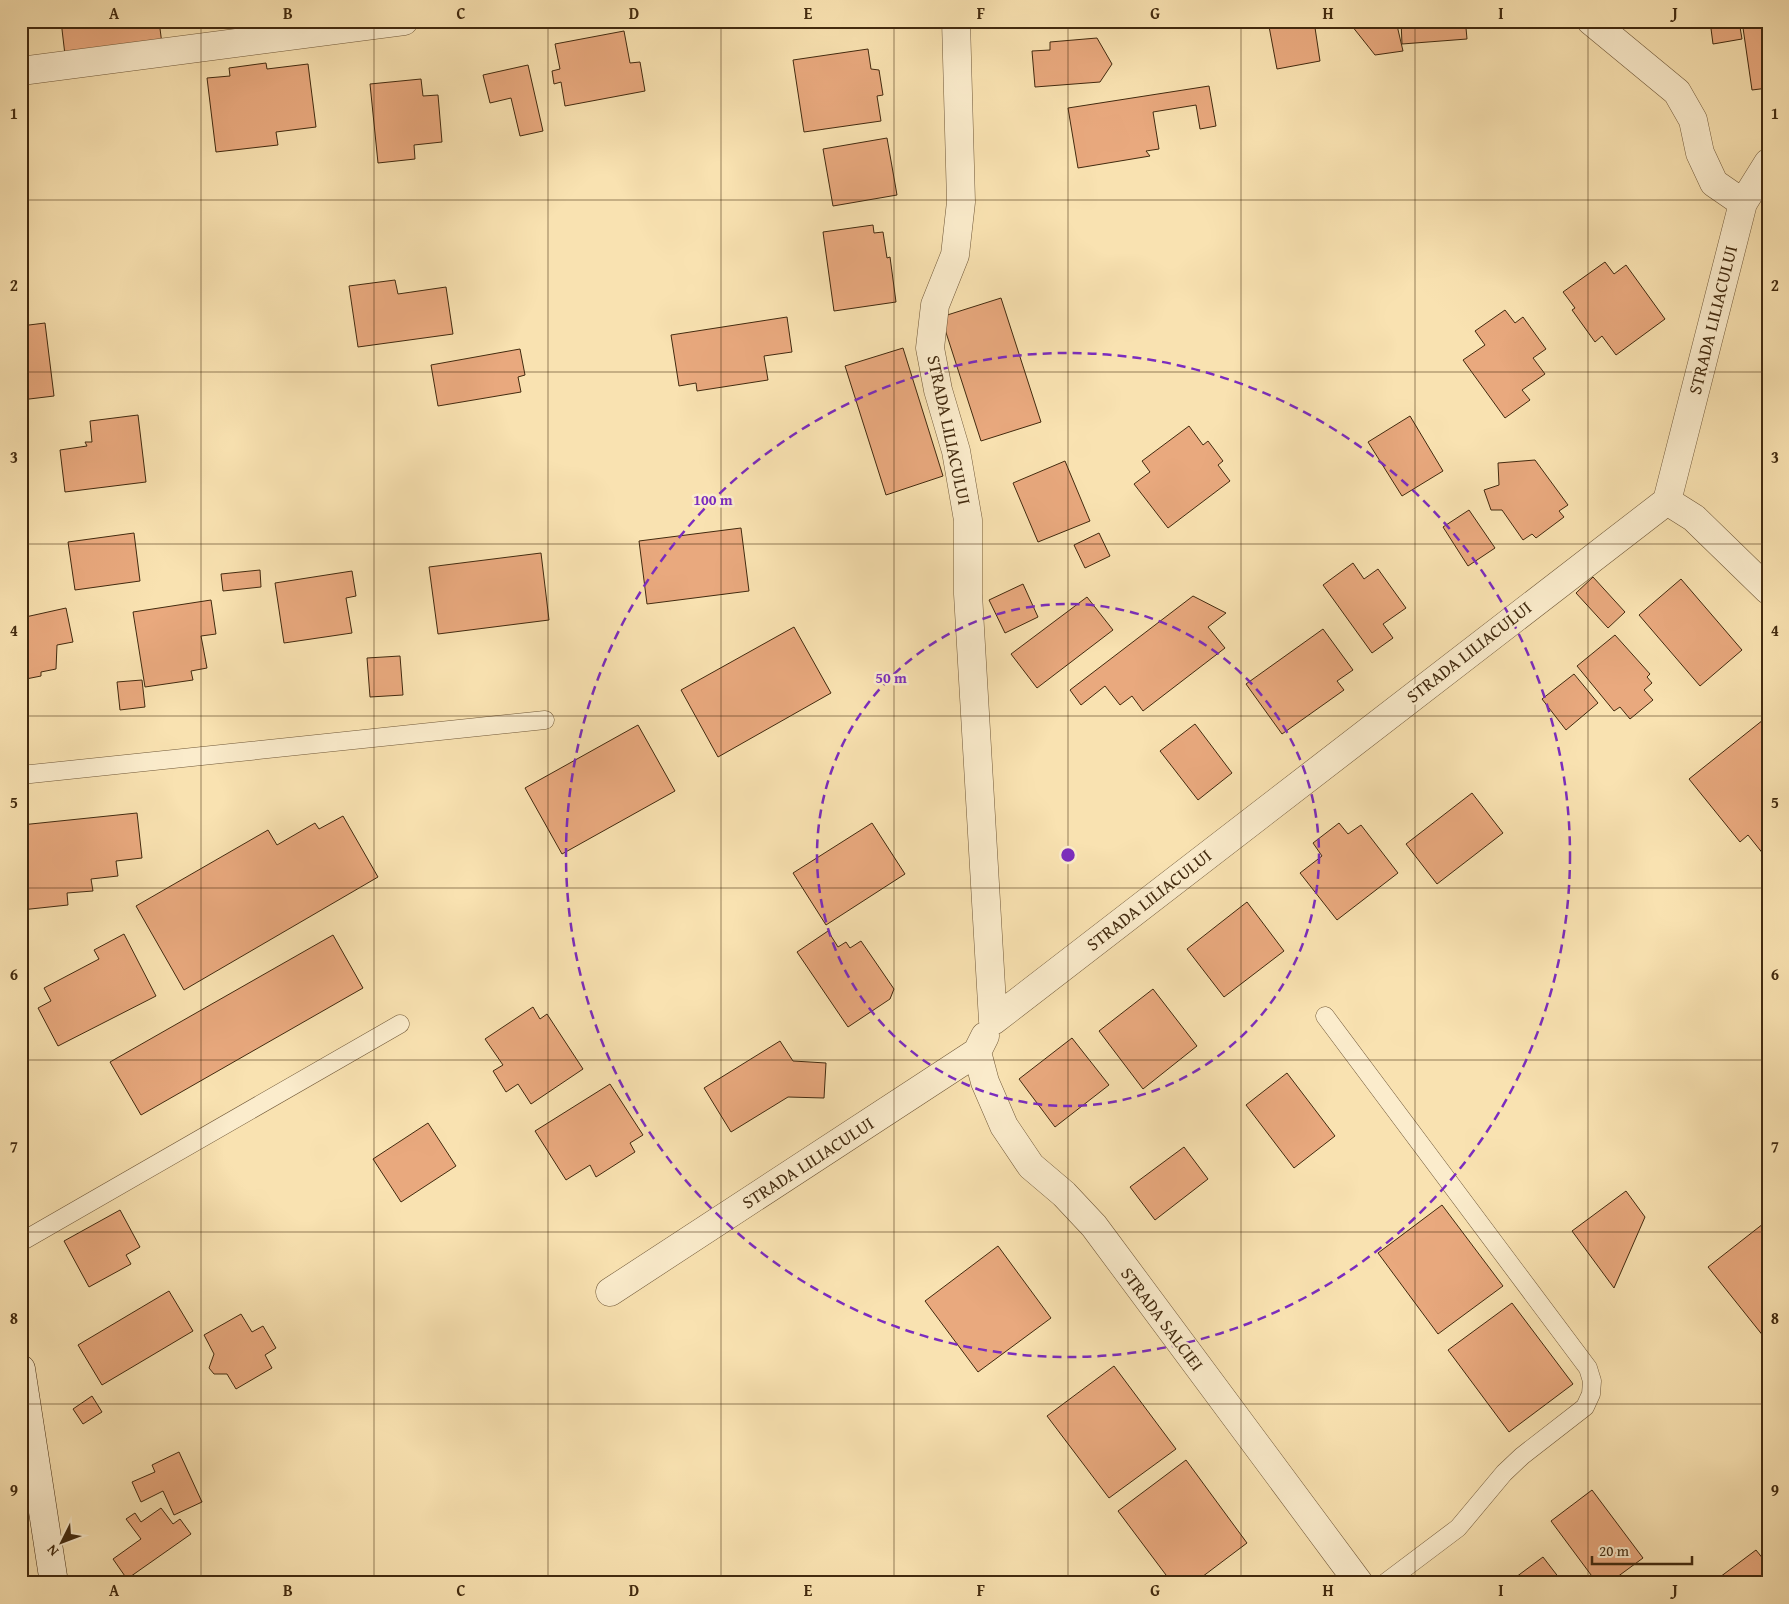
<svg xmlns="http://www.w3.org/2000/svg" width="1789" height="1604" font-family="'Gentium Book Plus',serif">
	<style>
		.building { fill: #e9a97e; stroke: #422a0f }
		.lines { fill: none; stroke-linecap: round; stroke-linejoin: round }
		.lane-casing { stroke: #705838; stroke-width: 19 }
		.street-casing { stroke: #705838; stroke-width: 29 }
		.secondary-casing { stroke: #422a0f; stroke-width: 29 }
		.lane { stroke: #fbeccc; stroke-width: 18 }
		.street { stroke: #fbeccc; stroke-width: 28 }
		.secondary { stroke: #fbeccc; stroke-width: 28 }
		.grid { fill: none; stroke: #422a0f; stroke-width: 1; stroke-opacity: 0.55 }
		.ring { fill: none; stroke: #7b2cbf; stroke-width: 2.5; stroke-dasharray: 9 6 }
		.labels { text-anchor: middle; stroke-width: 5; stroke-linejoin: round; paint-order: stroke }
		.street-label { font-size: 18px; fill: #422a0f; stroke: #fbeccc }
		.centre { fill: #7b2cbf; stroke: #fbeccc; stroke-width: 2.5 }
		.ring-label { font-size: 15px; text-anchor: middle; font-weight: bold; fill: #7b2cbf; stroke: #fbeccc; stroke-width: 5; stroke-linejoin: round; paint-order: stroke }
		.neatline { fill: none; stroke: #422a0f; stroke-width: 2 }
		.grid-label { font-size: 16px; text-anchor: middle; font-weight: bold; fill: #422a0f }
	</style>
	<rect width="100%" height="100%" fill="#f9e2b1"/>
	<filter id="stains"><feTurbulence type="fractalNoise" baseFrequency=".004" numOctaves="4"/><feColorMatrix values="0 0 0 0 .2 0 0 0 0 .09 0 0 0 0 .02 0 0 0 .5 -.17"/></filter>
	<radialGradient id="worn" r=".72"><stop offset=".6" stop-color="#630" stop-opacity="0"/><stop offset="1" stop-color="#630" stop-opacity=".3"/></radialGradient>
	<path class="building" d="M61,21h98l3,23 -97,11z
		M1268,21h46l6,40 -43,8z
		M1348,21h48l7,30 -28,4z
		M1401,21h96v4l-31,3 1,11 -65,5z
		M1710,21h29l3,18 -29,5z
		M1742,21h26v67l-16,2z
		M624,31l6,32 10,-1 5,29 -80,15 -4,-24 -7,2 -2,-13 8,-2 -5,-25z
		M1097,38l15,26 -12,18 -65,5 -3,-36 18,-1v-8z
		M868,49l3,20 8,1 4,25 -6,1 4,25 -77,11 -11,-72z
		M266,63l1,6 41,-5 8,63 -40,5 2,13 -62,7 -9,-74 23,-2 -1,-8z
		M528,65l15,66 -23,5 -9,-38 -21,5 -7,-28z
		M421,79l2,17 15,-1 4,47 -28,3 1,14 -37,4 -8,-79z
		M1209,86l7,40 -16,3 -4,-24 -43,7 6,37 -13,2 4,5 -72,12 -10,-60z
		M887,138l10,57 -64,11 -10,-57z
		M873,225l1,8 9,-1 4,26 3,-1 6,45 -62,9 -11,-79z
		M1605,262l9,12 12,-9 39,54 -49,36 -14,-19 -7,6 -23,-32 3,-2 -12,-16z
		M395,280l3,14 48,-7 7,47 -95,13 -9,-61z
		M1001,298l40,124 -60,19 -40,-124z
		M1505,310l10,13 8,-6 23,32 -13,9 12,16 -23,16 8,10 -25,18 -42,-58 22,-15 -10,-14z
		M787,317l5,35 -28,4 4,24 -71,11 -1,-8 -17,3 -8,-51z
		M45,323l9,73 -33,4v-74z
		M903,348l40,128 -57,19 -41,-129z
		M520,349l5,26 -7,2 3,15 -83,14 -7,-41z
		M138,415l8,67 -81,10 -5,-42 27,-4 -2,-4h7l-2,-21z
		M1410,416l33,55 -41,25 -34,-54z
		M1189,426l14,19 5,-4 15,20 -5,4 12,16 -62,47 -34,-44 16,-12 -8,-11z
		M1535,460l33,45 -9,6 5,6 -28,21 -4,-4 -9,6 -21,-30h-11l-7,-20 15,-5 -1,-22z
		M1065,461l25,60 -52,21 -25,-59z
		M1469,510l26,38 -27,18 -25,-39z
		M741,528l8,63 -102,13 -8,-63z
		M134,533l6,48 -65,9 -7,-48z
		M1099,533l11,23 -25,12 -11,-23z
		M541,553l8,67 -111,14 -9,-67z
		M1353,563l11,16 14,-10 28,39 -23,16 10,14 -21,15 -49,-68z
		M260,570l1,17 -38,4 -2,-17z
		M352,571l4,25 -10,2 6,35 -68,10 -9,-60z
		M1593,577l32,35 -17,16 -32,-35z
		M1681,579l61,71 -42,36 -61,-71z
		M1023,584l15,33 -33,16 -16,-33z
		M1193,596l33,17 -18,14 17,21 -82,63 -11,-15 -12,9 -15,-19 -24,19 -11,-15z
		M1087,597l26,33 -76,58 -26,-34z
		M211,600l5,34 -15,2 6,32 -16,3 2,9 -48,7 -12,-75z
		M66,608l7,34 -16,3 -1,24 -15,3v4l-20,4v-62z
		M794,627l37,66 -113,64 -37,-67z
		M1323,629l30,41 -16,11 7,9 -62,44 -36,-50z
		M1615,635l35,39 -3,3 5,6 -8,7 9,10 -23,19 -10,-12 -6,4 -37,-45z
		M400,656l3,39 -33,2 -3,-39z
		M1574,674l24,29 -32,27 -24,-31z
		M142,680l3,27 -25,3 -3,-28z
		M1768,716v144l-20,-25 -8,7 -51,-63z
		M1195,724l37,49 -34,27 -38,-49z
		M638,725l37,66 -113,63 -37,-66z
		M1472,793l31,40 -66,51 -31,-40z
		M137,813l5,45 -26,3 2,15 -27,3 2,12 -26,2 1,12 -47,5v-85z
		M343,816l35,61 -194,113 -48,-84 132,-76 9,15 38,-22 4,6z
		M872,823l33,51 -79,51 -33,-52z
		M1339,823l9,11 13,-9 37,48 -61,47 -37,-47 22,-17 -9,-13z
		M1247,902l37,49 -60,46 -37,-48z
		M828,931l10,16 8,-5 4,6 11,-7 33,48 -4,10 -42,28 -51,-75z
		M124,934l32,62 -98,50 -20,-38 13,-7 -7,-13 55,-29 -5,-9z
		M333,935l30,53 -222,127 -31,-53z
		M1153,989l44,57 -54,43 -44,-58z
		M533,1007l7,12 7,-5 36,55 -52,35 -13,-20 -12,8 -13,-21 10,-6 -18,-26z
		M1072,1038l37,47 -54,42 -36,-48z
		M780,1041l13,20 33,2 -2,35 -36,-1 -57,35 -27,-44z
		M1287,1073l48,63 -41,32 -48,-63z
		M610,1084l33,51 -13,8 5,9 -39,25 -6,-12 -24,15 -31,-49z
		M428,1123l28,43 -55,36 -28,-43z
		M1184,1147l24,32 -53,41 -25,-33z
		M1626,1191l19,26 -31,71 -42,-57z
		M1442,1205l61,81 -65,48 -60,-81z
		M120,1210l20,37 -14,8 5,9 -42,23 -25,-46z
		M1768,1220v122l-60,-75z
		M998,1246l53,72 -73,54 -53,-71z
		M169,1291l24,40 -91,54 -24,-40z
		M1512,1303l61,81 -64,48 -61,-82z
		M241,1314l11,18 11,-6 13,22 -11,7 7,13 -36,21 -9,-15h-13l-5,-6 5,-14 -10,-19z
		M1114,1366l62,83 -67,49 -62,-82z
		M92,1396l10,16 -19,12 -10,-15z
		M179,1452l23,50 -28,13 -11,-24 -22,11 -9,-20 23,-10 -3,-7z
		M1186,1460l61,83 -53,40h-22l-54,-72z
		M1592,1490l51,68 -34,25h-12l-46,-62z
		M161,1508l12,16 7,-5 11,15 -64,45 -14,-20 28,-20 -15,-20 9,-6 6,9z
		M1756,1550l12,15v18h-56z
		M1543,1557l20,26h-55z"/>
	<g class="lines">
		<defs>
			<path id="lane" d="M21,775l524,-55
				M1325,1016l263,352 4,13 -1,13 -6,13 -63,49 -18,17 -46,55 -73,55
				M21,1242l379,-218"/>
			<path id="street" d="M956,21l5,181 -6,53 -20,50 -5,43 8,42 18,61 12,69v74l25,427 674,-520 76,-298 25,-40
				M1591,21l86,71 16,28 7,33 14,30 29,20
				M21,71l383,-50
				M1667,501l27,17 74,72
				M977,1052l8,30 19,44 27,40 33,28 30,32 265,357
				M610,1292l367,-240 8,-16"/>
			<path id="secondary" d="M21,1369l33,214"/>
		</defs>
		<use href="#lane" class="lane-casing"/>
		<use href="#street" class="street-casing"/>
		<use href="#secondary" class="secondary-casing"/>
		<use href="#lane" class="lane"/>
		<use href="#street" class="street"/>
		<use href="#secondary" class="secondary"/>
	</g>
	<path class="grid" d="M201,21v1562M374,21v1562M548,21v1562M721,21v1562M894,21v1562M1068,21v1562M1241,21v1562M1415,21v1562M1588,21v1562M21,200h1747M21,372h1747M21,544h1747M21,716h1747M21,888h1747M21,1060h1747M21,1232h1747M21,1404h1747"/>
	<g class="ring">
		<circle cx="1068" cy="855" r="251"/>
		<circle cx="1068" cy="855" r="502"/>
	</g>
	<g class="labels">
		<g class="street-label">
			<text transform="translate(1713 320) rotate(-76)" y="6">STRADA LILIACULUI</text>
			<text transform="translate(949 430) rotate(78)" y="6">STRADA LILIACULUI</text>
			<text transform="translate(1469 652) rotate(-38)" y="6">STRADA LILIACULUI</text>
			<text transform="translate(1149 900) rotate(-38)" y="6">STRADA LILIACULUI</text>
			<text transform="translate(808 1163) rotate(-33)" y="6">STRADA LILIACULUI</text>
			<text transform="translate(1162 1319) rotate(53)" y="6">STRADA SALCIEI</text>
		</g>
	</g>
	<circle cx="1068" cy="855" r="8" class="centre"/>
	<g class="ring-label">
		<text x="713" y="505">100 m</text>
		<text x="891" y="683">50 m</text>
	</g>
	<rect width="1789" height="1604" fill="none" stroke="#f9e2b1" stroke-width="55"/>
	<g transform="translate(62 1542) rotate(228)" stroke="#fbeccc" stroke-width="4" paint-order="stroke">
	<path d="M0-4L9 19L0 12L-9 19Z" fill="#422a0f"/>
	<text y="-8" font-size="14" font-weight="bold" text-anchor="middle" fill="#422a0f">N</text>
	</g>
	<path d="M1592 1556v8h100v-8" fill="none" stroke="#422a0f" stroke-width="2.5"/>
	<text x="1599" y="1556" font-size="15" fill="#422a0f" stroke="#fbeccc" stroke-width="4" paint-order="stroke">20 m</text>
	<rect x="28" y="28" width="1734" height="1548" class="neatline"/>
	<g class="grid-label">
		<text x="114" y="19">A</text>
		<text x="288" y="19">B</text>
		<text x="461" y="19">C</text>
		<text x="634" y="19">D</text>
		<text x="808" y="19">E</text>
		<text x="981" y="19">F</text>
		<text x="1155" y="19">G</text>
		<text x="1328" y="19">H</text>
		<text x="1501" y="19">I</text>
		<text x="1675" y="19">J</text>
		<text x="14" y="119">1</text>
		<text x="1775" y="119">1</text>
		<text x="14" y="291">2</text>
		<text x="1775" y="291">2</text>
		<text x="14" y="463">3</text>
		<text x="1775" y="463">3</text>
		<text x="14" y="636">4</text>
		<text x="1775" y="636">4</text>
		<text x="14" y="808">5</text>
		<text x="1775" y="808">5</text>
		<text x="14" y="980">6</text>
		<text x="1775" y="980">6</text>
		<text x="14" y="1152">7</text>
		<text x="1775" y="1152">7</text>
		<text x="14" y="1324">8</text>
		<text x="1775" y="1324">8</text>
		<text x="14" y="1496">9</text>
		<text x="1775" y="1496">9</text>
		<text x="114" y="1596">A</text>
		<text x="288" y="1596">B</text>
		<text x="461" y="1596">C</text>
		<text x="634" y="1596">D</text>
		<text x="808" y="1596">E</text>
		<text x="981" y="1596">F</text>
		<text x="1155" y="1596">G</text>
		<text x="1328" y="1596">H</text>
		<text x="1501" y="1596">I</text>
		<text x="1675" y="1596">J</text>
	</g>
	<rect width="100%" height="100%" filter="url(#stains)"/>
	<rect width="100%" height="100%" fill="url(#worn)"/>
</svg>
